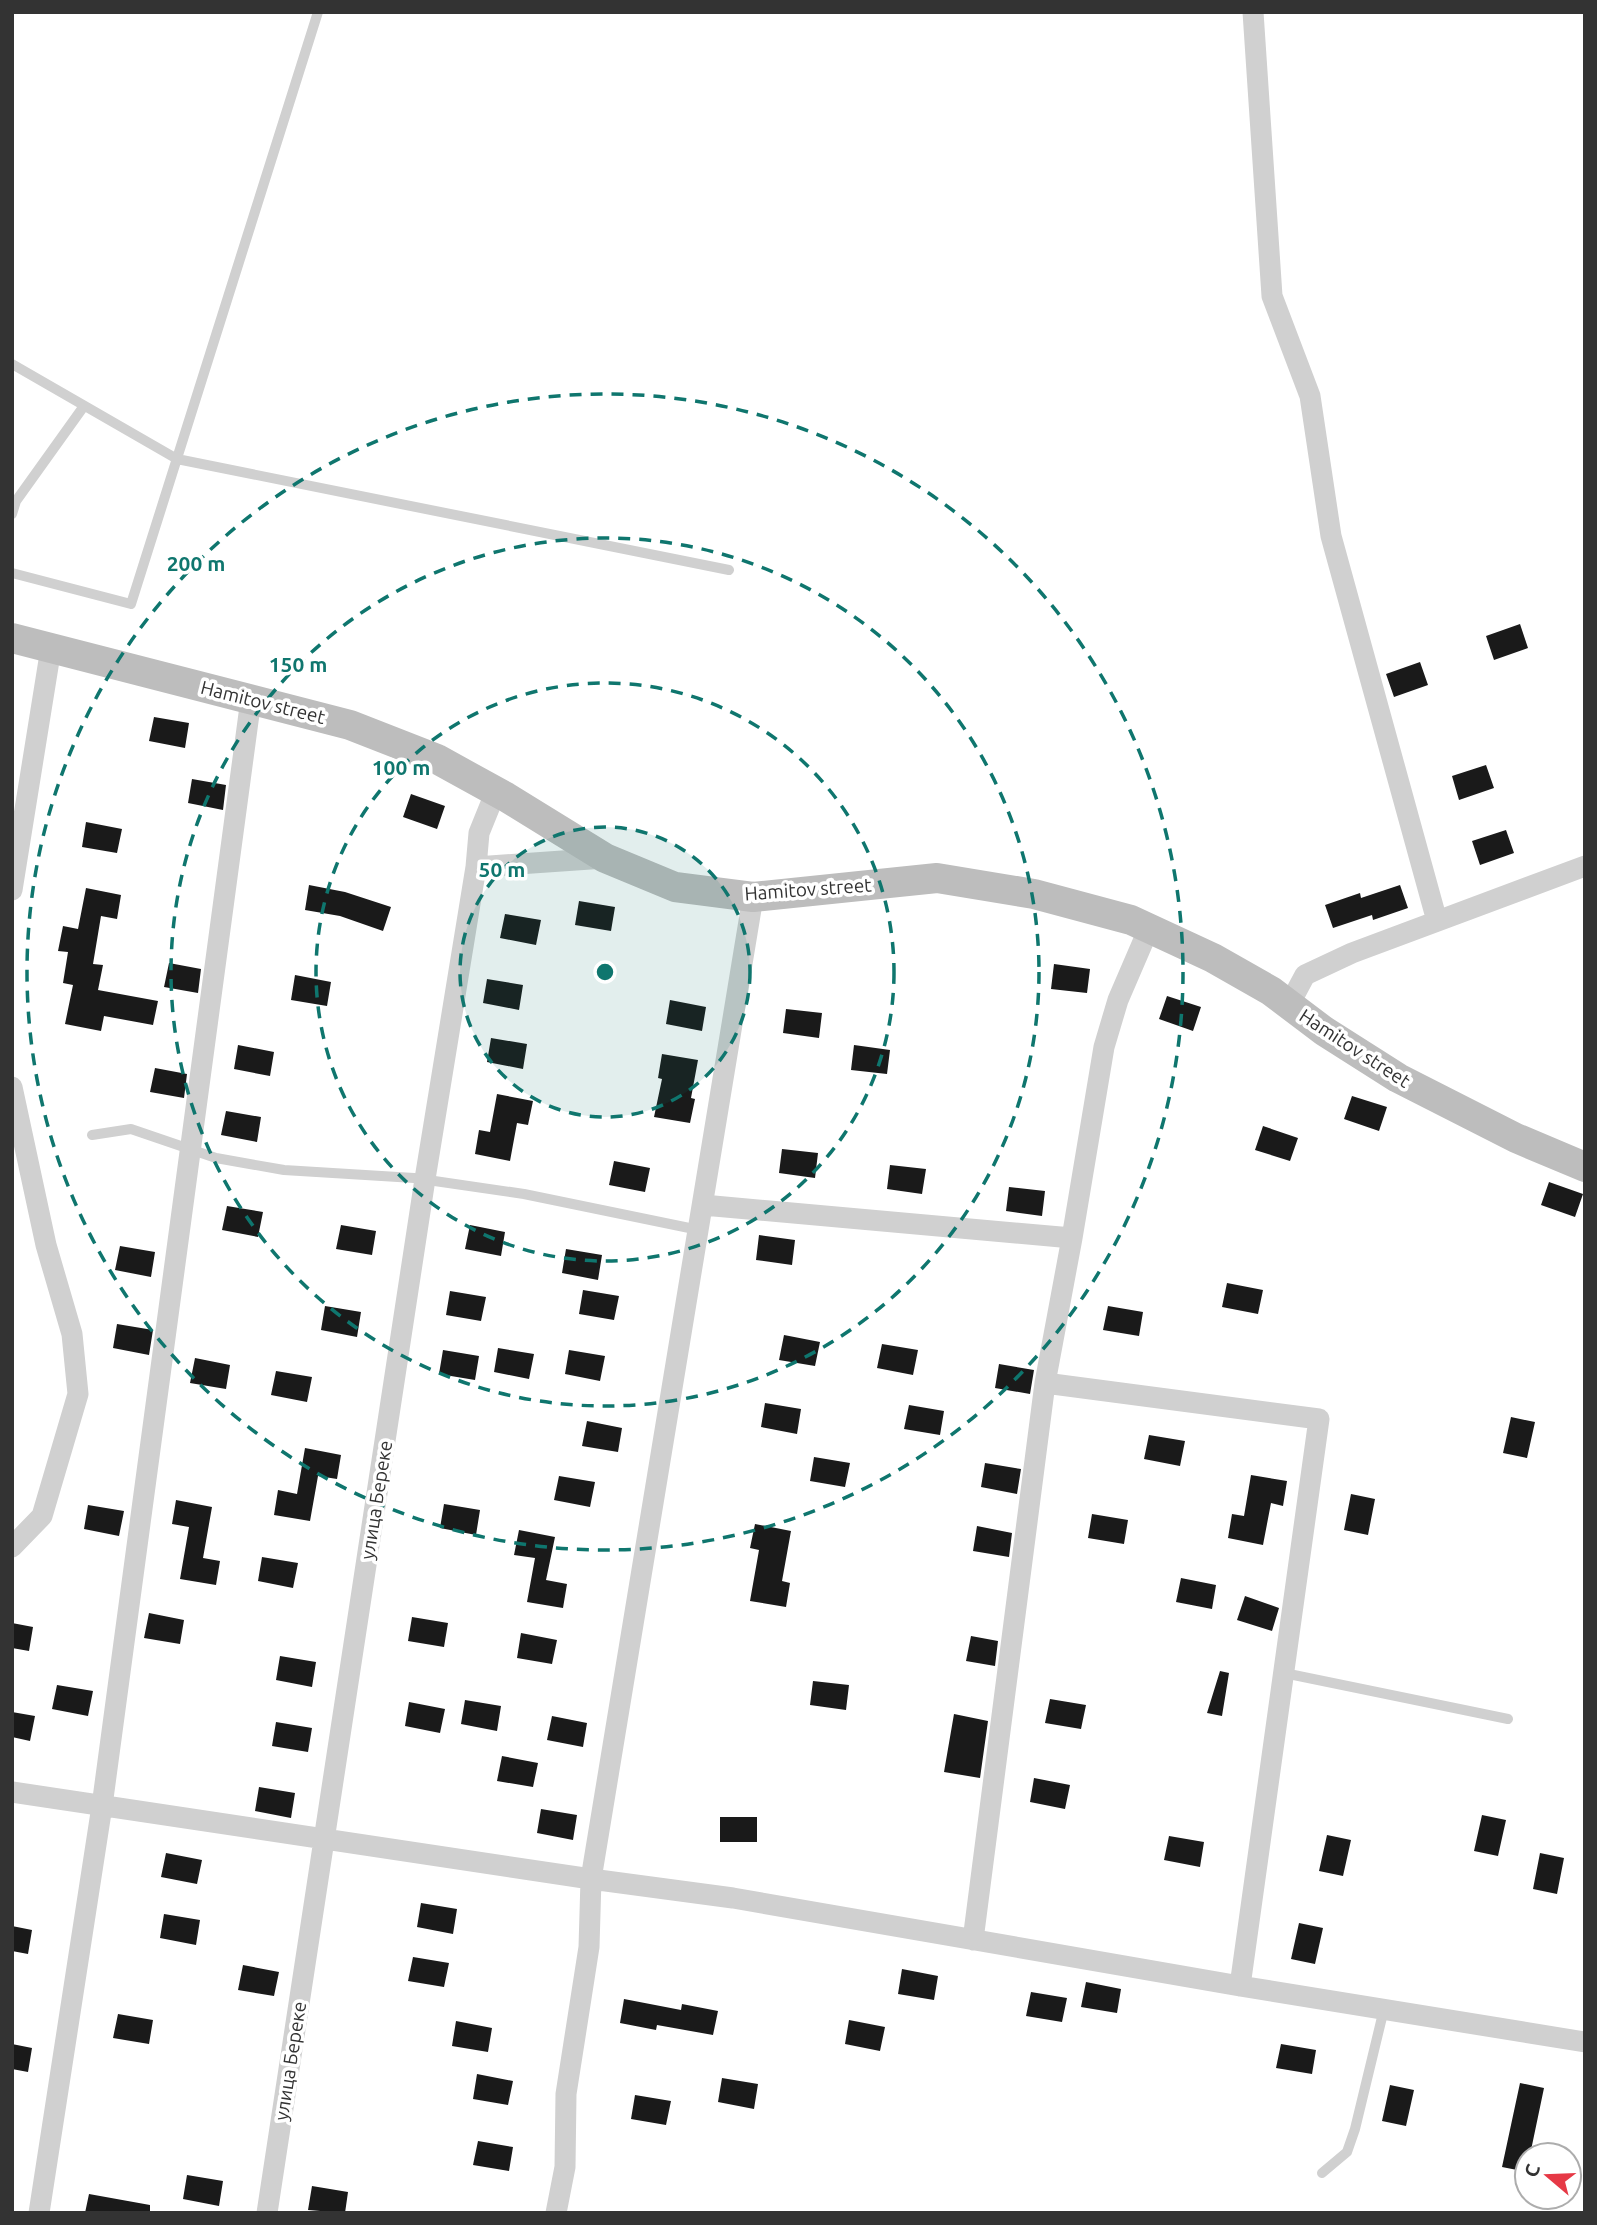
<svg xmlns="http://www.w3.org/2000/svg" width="1597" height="2225" font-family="Ubuntu,sans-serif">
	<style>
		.building { fill: #1a1a1a }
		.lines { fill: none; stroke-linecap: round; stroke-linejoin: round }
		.lane { stroke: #d0d0d0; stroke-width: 10 }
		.street { stroke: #d0d0d0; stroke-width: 21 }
		.secondary { stroke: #bdbdbd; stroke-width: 30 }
		.ring { fill: none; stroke: #0f766e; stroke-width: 3.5; stroke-dasharray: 12 9 }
		.labels { text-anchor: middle; stroke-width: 7; stroke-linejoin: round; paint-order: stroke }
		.street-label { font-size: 19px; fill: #333; stroke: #fff }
		.centre { fill: #0f766e; stroke: #fff; stroke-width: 3.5 }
		.ring-label { font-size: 21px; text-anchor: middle; font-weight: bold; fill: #0f766e; stroke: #fff; stroke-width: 7; stroke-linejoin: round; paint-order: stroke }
	</style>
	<rect width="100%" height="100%" fill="#fff"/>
	<path class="building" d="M1520,624l8,24 -34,12 -8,-24z
		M1420,662l8,23 -34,12 -8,-23z
		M154,717l35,6 -4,25 -36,-7z
		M1486,765l8,23 -35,12 -7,-24z
		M192,779l34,6 -3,25 -35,-7z
		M411,794l34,12 -8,23 -34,-12z
		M86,822l36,7 -5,24 -35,-6z
		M1506,830l8,23 -34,12 -8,-24z
		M309,885l36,7 46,15 -8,24 -43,-15 -35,-6z
		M1400,885l8,23 -35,12 -1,-5 -39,13 -8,-23 35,-12 1,5z
		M86,888l35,7 -4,24 -16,-3 -8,48 10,1 -5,25 60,11 -5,24 -49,-9 -3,15 -36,-7 8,-39 -10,-2 5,-31 -10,-1 5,-25 15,3z
		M579,901l36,6 -4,24 -36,-6z
		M505,914l36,6 -5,25 -36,-7z
		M169,963l32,6 -3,24 -34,-6z
		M1054,964l36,5 -3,24 -36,-4z
		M295,975l36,7 -4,24 -36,-6z
		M487,979l36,6 -4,25 -36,-7z
		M1167,996l34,11 -8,24 -34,-12z
		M670,1000l36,7 -4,24 -36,-7z
		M786,1009l36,4 -3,25 -36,-5z
		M491,1038l36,6 -4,25 -36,-7z
		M238,1045l36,7 -4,24 -36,-7z
		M854,1045l36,5 -3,24 -36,-4z
		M662,1054l36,6 -7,38 4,1 -5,24 -36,-6 8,-38 -4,-1z
		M155,1068l32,6 -3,24 -34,-6z
		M497,1094l36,7 -5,24 -11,-2 -7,38 -35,-7 4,-24 11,2z
		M1352,1096l35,11 -8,24 -35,-12z
		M226,1111l35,6 -4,25 -36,-7z
		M1263,1126l35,12 -8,23 -35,-11z
		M782,1149l36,4 -3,25 -36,-5z
		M614,1161l36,7 -5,24 -36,-7z
		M890,1165l36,4 -4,25 -35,-5z
		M1549,1182l34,12 -8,23 -34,-12z
		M1009,1187l36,4 -3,25 -36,-5z
		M227,1206l36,6 -5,25 -36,-7z
		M341,1225l35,6 -4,24 -36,-6z
		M470,1225l35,7 -4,24 -36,-7z
		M759,1235l36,5 -3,25 -36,-5z
		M120,1246l35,6 -4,25 -36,-7z
		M566,1249l36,6 -4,25 -36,-7z
		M1227,1283l36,7 -5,24 -36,-7z
		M583,1290l36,6 -5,24 -35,-6z
		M450,1291l36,6 -5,24 -35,-6z
		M325,1306l36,6 -4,25 -36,-7z
		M1108,1306l35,6 -4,24 -36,-6z
		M117,1324l36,6 -4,25 -36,-7z
		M784,1335l36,7 -5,24 -36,-6z
		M882,1344l36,6 -5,25 -36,-7z
		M498,1348l36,6 -5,25 -35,-7z
		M443,1350l36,6 -4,24 -36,-6z
		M569,1350l36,6 -5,25 -35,-7z
		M195,1358l35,7 -4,24 -36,-6z
		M999,1364l35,6 -4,24 -35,-6z
		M276,1371l36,6 -5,25 -36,-7z
		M765,1403l36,6 -4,25 -36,-7z
		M909,1405l35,6 -4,24 -36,-6z
		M1511,1417l24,5 -8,36 -24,-5z
		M587,1421l35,7 -4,24 -36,-6z
		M1149,1435l36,6 -5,25 -36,-7z
		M305,1448l36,7 -4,24 -19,-3 -8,45 -36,-6 4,-25 19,4z
		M814,1457l36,6 -5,24 -35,-6z
		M985,1463l36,6 -4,25 -36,-7z
		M1251,1475l36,6 -4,25 -12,-3 -8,42 -35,-7 4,-24 12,2z
		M559,1476l36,6 -5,25 -36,-7z
		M1351,1494l24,5 -7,36 -24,-5z
		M176,1500l36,7 -9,51 17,3 -4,24 -36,-6 9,-52 -17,-3z
		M444,1504l36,6 -4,25 -36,-7z
		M88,1505l36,6 -5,25 -35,-7z
		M1092,1514l36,6 -4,24 -36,-6z
		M755,1524l36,7 -9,50 8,2 -4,24 -36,-6 9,-51 -9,-2z
		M977,1526l35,7 -3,24 -36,-6z
		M519,1530l36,7 -9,43 21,4 -4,24 -36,-6 8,-44 -21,-3z
		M262,1557l36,6 -5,25 -35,-7z
		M1181,1578l35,7 -4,24 -36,-7z
		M1245,1596l34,12 -7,23 -35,-11z
		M149,1613l35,7 -4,24 -36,-6z
		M412,1617l36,6 -4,24 -36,-6z
		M12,1623l21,4 -4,24 -17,-3z
		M521,1633l36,7 -5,24 -35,-6z
		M971,1636l27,5 -3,25 -29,-5z
		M280,1656l36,6 -4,25 -36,-7z
		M1220,1671l9,2 -7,43 -15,-3z
		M813,1681l36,4 -3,25 -36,-5z
		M57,1685l36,6 -5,25 -36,-7z
		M1050,1699l36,6 -5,24 -36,-6z
		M465,1700l36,6 -4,25 -36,-7z
		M409,1702l36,7 -5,24 -35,-7z
		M12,1712l23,4 -5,25 -18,-4z
		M954,1714l34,7 -8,57 -36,-6z
		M552,1716l35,7 -4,24 -36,-7z
		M276,1722l36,6 -4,24 -36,-6z
		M502,1756l36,7 -5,24 -36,-6z
		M1034,1778l36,7 -5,24 -35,-7z
		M259,1787l36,6 -4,25 -36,-7z
		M541,1809l36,6 -4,25 -36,-7z
		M1482,1815l24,5 -8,36 -24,-5z
		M720,1817h37v25h-37z
		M1327,1835l24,5 -8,36 -24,-5z
		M1169,1836l35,6 -4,25 -36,-7z
		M166,1853l36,7 -5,24 -36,-7z
		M1540,1853l24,5 -7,36 -24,-5z
		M421,1903l36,6 -4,25 -36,-7z
		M164,1914l36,6 -4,25 -36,-7z
		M1299,1923l24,5 -8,36 -24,-5z
		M12,1926l20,4 -4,24 -16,-3z
		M413,1957l36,6 -5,24 -36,-6z
		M243,1965l36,7 -5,24 -36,-6z
		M902,1969l36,7 -4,24 -36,-6z
		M1086,1982l35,7 -4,24 -36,-6z
		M1031,1992l36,6 -5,24 -36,-6z
		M624,1999l57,11 1,-6 36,7 -5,24 -56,-10 -1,5 -36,-7z
		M118,2014l35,6 -4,24 -36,-6z
		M849,2020l36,7 -5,24 -35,-7z
		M456,2021l36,7 -4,24 -36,-6z
		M12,2044l20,4 -4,24 -16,-3z
		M1281,2044l35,6 -4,24 -36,-6z
		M477,2074l36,7 -5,24 -35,-6z
		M722,2078l36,6 -4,25 -36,-7z
		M1520,2083l24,5 -14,67h-3v17l-25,-5z
		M1390,2085l24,5 -8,36 -24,-5z
		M635,2095l36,6 -5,24 -35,-6z
		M478,2141l35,6 -4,24 -36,-6z
		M187,2175l36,6 -4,25 -36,-7z
		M312,2186l36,6 -3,21 -37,-3z
		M89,2194l61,11v8h-65z"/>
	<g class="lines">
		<path class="lane" d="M12,364l165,95 552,111
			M12,514l4,-13 68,-95
			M12,573l119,31 187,-592
			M92,1135l39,-6 85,29 68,12 130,8 110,16 175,36
			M1284,1673l224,46
			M1322,2173l25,-21 8,-23 29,-120"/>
		<path class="street" d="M1253,12l19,284 38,100 21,140 106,385
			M476,867l129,-9
			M12,890l39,-242
			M753,897l-162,982 142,19 507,88 345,56
			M1289,1005l16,-30 47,-22 233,-87
			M12,1087l34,158 26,89 6,60 -36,122 -30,31
			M703,1205l369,33 32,-191 14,-47 31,-72
			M1045,1383l27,-145
			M12,1792l579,87 -2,68 -23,147 -1,73 -9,46
			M973,1940l72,-557 274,36 -79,567
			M39,2213l63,-407 149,-1107
			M267,2213l158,-1034 51,-312 3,-34 17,-42"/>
		<path class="secondary" d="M12,638l338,87 87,34 69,38 99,61 70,29 78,10 184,-19 97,16 97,26 82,38 58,33 53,40 74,47 118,60 69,29"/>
	</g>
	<circle cx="605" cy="972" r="145" fill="#0f766e" fill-opacity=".12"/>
	<g class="ring">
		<circle cx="605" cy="972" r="145"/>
		<circle cx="605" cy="972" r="289"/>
		<circle cx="605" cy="972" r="434"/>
		<circle cx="605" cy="972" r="578"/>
	</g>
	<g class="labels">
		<g class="street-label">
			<text transform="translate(263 702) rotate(14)" y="7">Hamitov street</text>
			<text transform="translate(808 889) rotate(-4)" y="7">Hamitov street</text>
			<text transform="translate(1355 1048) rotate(33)" y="7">Hamitov street</text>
			<text transform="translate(376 1500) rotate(-81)" y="7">улица Береке</text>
			<text transform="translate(290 2061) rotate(-81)" y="7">улица Береке</text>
		</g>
	</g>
	<circle cx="605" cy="972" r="10" class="centre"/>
	<g class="ring-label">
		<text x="196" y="571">200 m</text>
		<text x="298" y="672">150 m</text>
		<text x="401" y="775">100 m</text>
		<text x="502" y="877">50 m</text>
	</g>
	<rect width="1597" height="2225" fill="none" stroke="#333333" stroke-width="28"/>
	<g transform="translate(1548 2176) rotate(289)"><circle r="33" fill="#ffffff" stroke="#adadad" stroke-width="2"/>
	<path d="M0-5L12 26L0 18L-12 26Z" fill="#e63946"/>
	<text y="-10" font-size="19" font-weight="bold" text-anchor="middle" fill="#333333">С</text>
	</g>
</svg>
